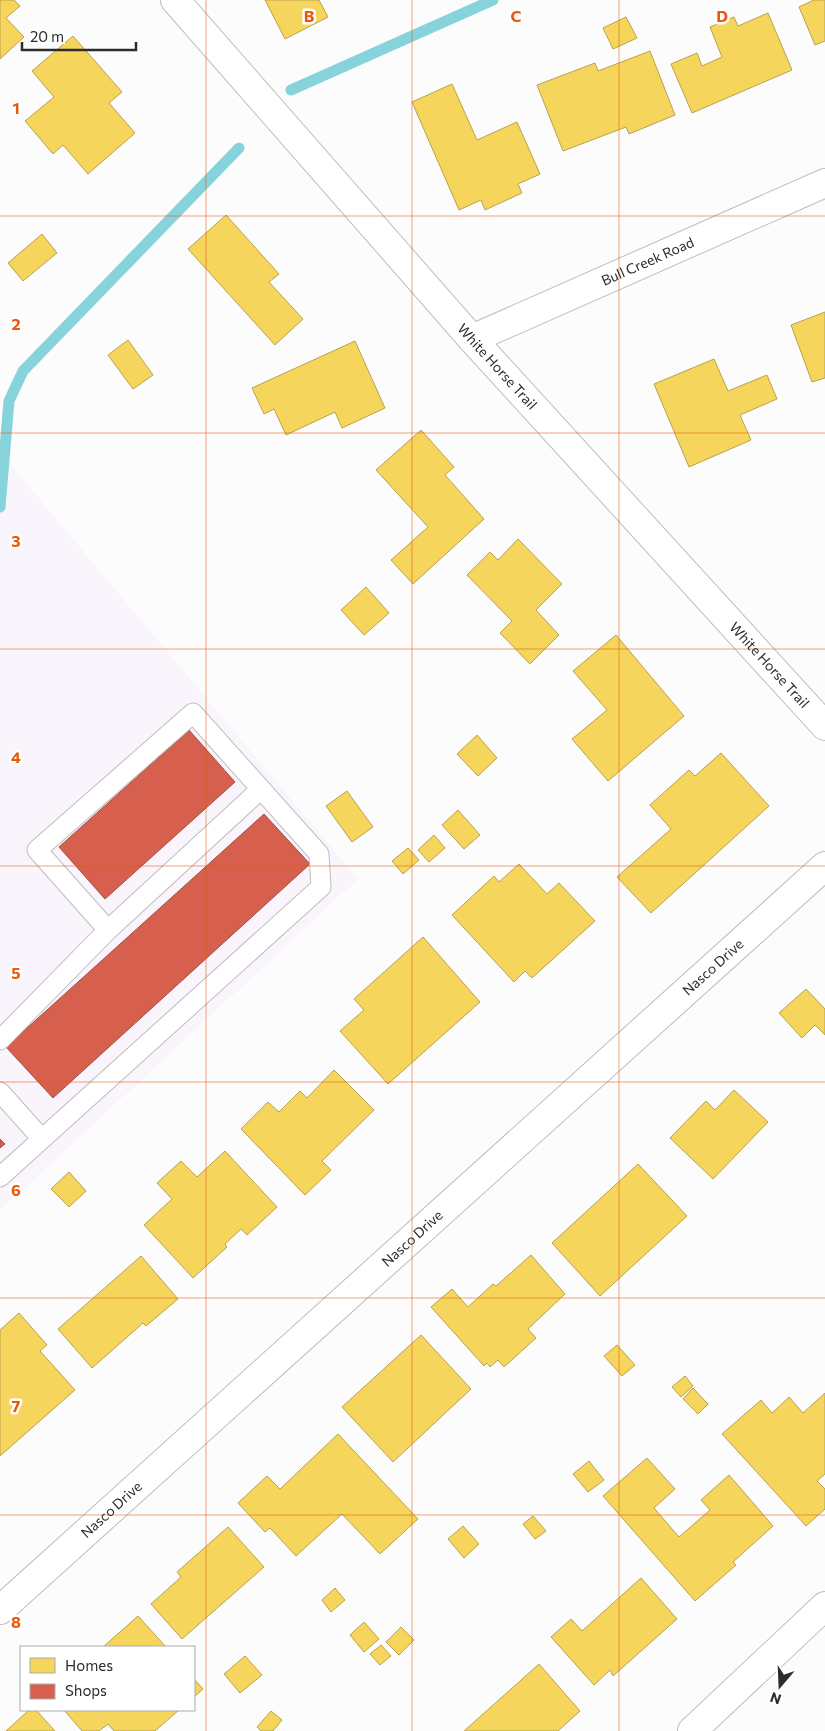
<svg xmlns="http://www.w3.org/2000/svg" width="825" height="1731" font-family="Commissioner,sans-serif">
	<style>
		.commercial { fill: #faf4fc }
		.homes { fill: #f6d55c; stroke: #b9a24e }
		.shops { fill: #d6604d; stroke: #a35043 }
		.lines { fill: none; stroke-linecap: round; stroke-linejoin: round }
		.stream { stroke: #87d3db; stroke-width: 11 }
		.lane-casing { stroke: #bebebe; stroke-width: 21 }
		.street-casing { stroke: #bebebe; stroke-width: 30 }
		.lane { stroke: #fff; stroke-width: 19 }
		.street { stroke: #fff; stroke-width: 28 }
		.grid { fill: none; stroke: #e8590c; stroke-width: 1; stroke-opacity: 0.55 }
		.labels { text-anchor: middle; stroke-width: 5; stroke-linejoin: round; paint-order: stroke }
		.street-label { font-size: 14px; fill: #2c2c2d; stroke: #fff }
		.grid-label { font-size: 16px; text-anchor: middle; font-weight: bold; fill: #e8590c; stroke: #fff; stroke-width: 5; stroke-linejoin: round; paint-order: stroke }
	</style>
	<rect width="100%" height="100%" fill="#fcfcfc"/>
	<path class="commercial" d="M0,452l358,427 -358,332z"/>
	<path class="homes" d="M0,0h14l6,6 -14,12 18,19 -24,22z
		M265,0h54l9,17 -43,22z
		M814,0h11v41l-10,4 -16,-38z
		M768,13l24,57 -100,43 -21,-49 26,-11 5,13 20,-9 -12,-30 24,-10 4,9z
		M626,17l11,21 -24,11 -10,-21z
		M73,36l49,56 -13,11 26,30 -47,41 -25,-29 -10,9 -28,-33 29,-24 -22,-26z
		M650,51l25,64 -46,19 -3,-7 -63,24 -26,-66 58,-22 3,8z
		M452,84l25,56 40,-18 23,52 -22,10 4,9 -37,17 -4,-10 -22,10 -47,-108z
		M226,215l53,59 -10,8 34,37 -28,26 -87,-96z
		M42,234l15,19 -34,28 -15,-18z
		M825,312v66l-13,4 -21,-57z
		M128,340l25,35 -20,14 -25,-34z
		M355,341l30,67 -43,20 -7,-16 -49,23 -12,-26 -10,5 -12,-26z
		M714,359l14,32 39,-16 10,24 -37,16 11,25 -62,27 -35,-83z
		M421,430l33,37 -9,8 39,44 -71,65 -22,-24 37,-33 -52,-57z
		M518,539l44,45 -26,26 23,25 -29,29 -30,-31 12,-12 -45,-46 23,-23 8,8z
		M366,587l23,26 -25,22 -23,-25z
		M616,635l68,81 -76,65 -36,-42 35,-29 -34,-39z
		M477,735l20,23 -19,18 -21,-22z
		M721,753l48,53 -118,107 -34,-36 54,-48 -21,-24 39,-35 6,6z
		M347,791l26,36 -21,15 -26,-36z
		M458,810l22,25 -16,14 -22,-24z
		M434,835l11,13 -16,14 -11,-12z
		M408,848l11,12 -16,14 -11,-13z
		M519,864l28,30 12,-11 36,38 -63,57 -7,-7 -11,11 -62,-67 42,-39 5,6z
		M423,937l57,65 -92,82 -48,-53 24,-21 -10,-11z
		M806,989l19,20v26l-10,-10 -13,13 -23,-25z
		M334,1070l40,40 -52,51 9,9 -26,25 -64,-66 27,-27 11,10 21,-21 7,7z
		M734,1090l34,32 -55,57 -43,-41 36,-37 9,9z
		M225,1151l52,56 -30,28 -6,-6 -16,15 2,3 -34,31 -49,-53 28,-26 -15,-16 24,-22 16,16z
		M638,1164l49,52 -87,80 -48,-53z
		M69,1172l17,19 -17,16 -18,-18z
		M531,1255l34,39 -37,35 8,9 -32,29 -6,-7 -8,7 -3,-4 -3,3 -53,-59 21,-18 16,18 25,-23 3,2z
		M141,1256l37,43 -32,27 -3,-3 -51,45 -34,-39z
		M19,1313l28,32 -7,6 35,39 -75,66v-126z
		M421,1335l50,54 -78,73 -51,-55z
		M617,1345l18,20 -13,11 -18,-20z
		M685,1376l8,10 -12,11 -9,-10z
		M693,1388l15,16 -10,10 -15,-15z
		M825,1393v81l-8,7 8,8v20l-19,17 -84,-92 39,-34 11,13 17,-16 14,16z
		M338,1434l80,85 -38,35 -38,-40 -46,42 -26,-28 -5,4 -27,-29 29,-27 13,13z
		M647,1458l28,31 -21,19 25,29 31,-27 -9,-10 28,-25 44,51 -40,36 3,3 -41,36 -92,-105z
		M589,1461l15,19 -16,12 -15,-18z
		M533,1516l13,15 -11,8 -12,-15z
		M463,1526l16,18 -15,14 -16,-19z
		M228,1527l36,40 -82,72 -31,-35 30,-27 -4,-5z
		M641,1578l36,41 -64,57 -3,-6 -16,15 -43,-48 20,-18 11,12z
		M335,1588l10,12 -14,12 -9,-12z
		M138,1616l28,31h-63z
		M364,1622l15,17 -15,13 -14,-17z
		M401,1627l13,13 -15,15 -13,-13z
		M381,1645l10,11 -11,9 -10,-11z
		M245,1656l17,19 -22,18 -16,-19z
		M539,1664l41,47 -22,20h-94z
		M194,1679l9,10 -9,8z
		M29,1710h7l19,21h-49z
		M64,1710h115l-24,21h-41l-6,-7 -9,7h-17z
		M271,1711l11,9 -9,11h-12l-4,-4z"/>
	<path class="shops" d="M189,730l46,52 -130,117 -46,-52z
		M264,814l46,50 -257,234 -47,-51z
		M0,1139l5,5 -5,4z"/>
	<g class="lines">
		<path class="stream" d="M291,90l202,-90
			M0,507l9,-106 14,-30 216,-223"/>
		<defs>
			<path id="lane" d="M108,930l153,-141
				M0,1040l108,-110 -71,-80 156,-137 126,141 2,33 -321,290
				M0,1092l42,47"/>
			<g id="street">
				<path id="s1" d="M175,0l297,339 353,387"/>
				<path id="s2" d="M472,339l353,-156"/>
				<path id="s3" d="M0,1610l825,-744"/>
				<path d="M692,1731l133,-125"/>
			</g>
		</defs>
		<use href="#lane" class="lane-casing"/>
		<use href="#street" class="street-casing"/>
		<use href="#lane" class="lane"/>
		<use href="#street" class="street"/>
	</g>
	<path class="grid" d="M206,0v1731M412,0v1731M619,0v1731M0,216h825M0,433h825M0,649h825M0,866h825M0,1082h825M0,1298h825M0,1515h825"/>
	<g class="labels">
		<g class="street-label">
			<text dy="5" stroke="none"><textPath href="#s2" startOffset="192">Bull Creek Road</textPath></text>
			<text dy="5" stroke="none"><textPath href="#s1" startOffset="488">White Horse Trail</textPath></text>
			<text dy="5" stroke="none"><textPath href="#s1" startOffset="892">White Horse Trail</textPath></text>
			<text dy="5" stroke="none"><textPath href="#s3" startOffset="960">Nasco Drive</textPath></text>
			<text dy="5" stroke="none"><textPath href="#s3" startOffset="555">Nasco Drive</textPath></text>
			<text dy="5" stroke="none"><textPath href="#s3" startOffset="150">Nasco Drive</textPath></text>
		</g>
	</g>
	<g class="grid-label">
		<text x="309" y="22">B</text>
		<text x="516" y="22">C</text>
		<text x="722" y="22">D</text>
		<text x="16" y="114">1</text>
		<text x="16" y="330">2</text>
		<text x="16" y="547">3</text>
		<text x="16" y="763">4</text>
		<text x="16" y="979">5</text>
		<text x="16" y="1196">6</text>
		<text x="16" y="1412">7</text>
		<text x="16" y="1628">8</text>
	</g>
	<rect x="20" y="1646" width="175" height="65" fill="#ffffff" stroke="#ababab"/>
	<rect x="30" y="1658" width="25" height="15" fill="#f6d55c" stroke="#ababab"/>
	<text x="65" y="1671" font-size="15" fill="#2c2c2d">Homes</text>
	<rect x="30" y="1684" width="25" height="15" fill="#d6604d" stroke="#ababab"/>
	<text x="65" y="1696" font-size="15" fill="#2c2c2d">Shops</text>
	<g transform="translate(780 1686) rotate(199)" stroke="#ffffff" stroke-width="4" paint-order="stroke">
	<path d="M0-4L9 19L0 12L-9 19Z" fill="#2c2c2d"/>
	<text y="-8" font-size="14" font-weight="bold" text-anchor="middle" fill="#2c2c2d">N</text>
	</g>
	<path d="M22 42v8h114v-8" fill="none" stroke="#2c2c2d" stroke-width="2.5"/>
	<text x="30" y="42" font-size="15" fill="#2c2c2d" stroke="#ffffff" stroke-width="4" paint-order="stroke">20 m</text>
</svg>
